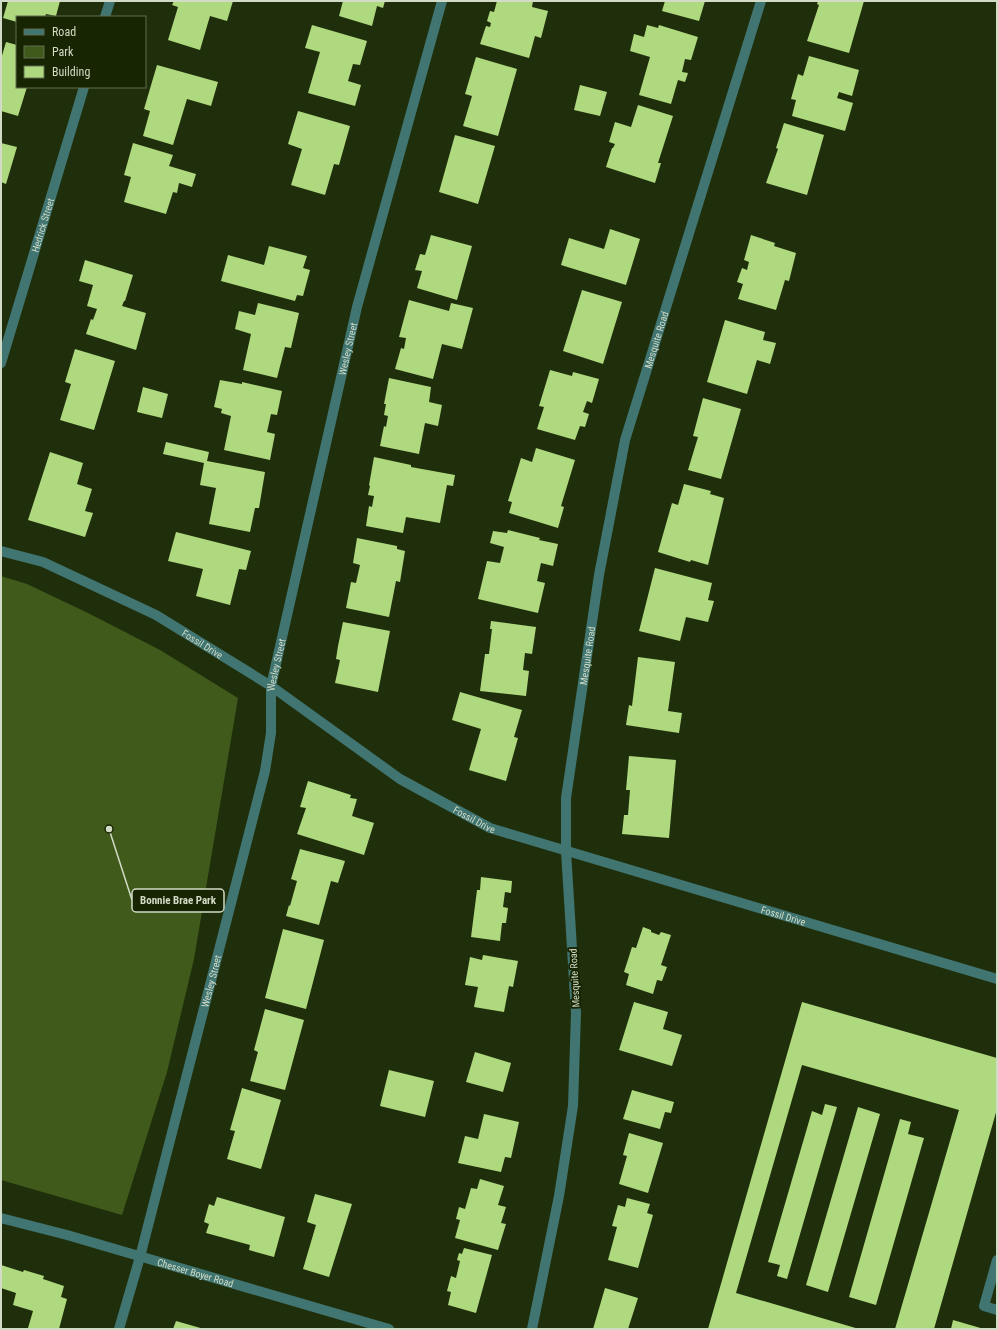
<svg xmlns="http://www.w3.org/2000/svg" width="998" height="1330" font-family="'Roboto Condensed',sans-serif">
	<style>
		.green { fill: #3f5a1a }
		.building { fill: #afd97f }
		.lines { fill: none; stroke-linecap: round; stroke-linejoin: round }
		.minor { stroke: #417571; stroke-width: 10 }
		.labels { text-anchor: middle; stroke-width: 4; stroke-linejoin: round; paint-order: stroke }
		.street-label { font-size: 10px; fill: #d1dbc6; stroke: #172502 }
		.leader { fill: none; stroke: #d1dbc6; stroke-width: 1.5 }
		.callout-dot { fill: #d1dbc6; stroke: #172502; stroke-width: 1.5 }
		.callout { fill: #172502; stroke: #d1dbc6; stroke-width: 1.5 }
		.callout-label { font-size: 11px; text-anchor: middle; font-weight: bold; fill: #d1dbc6 }
	</style>
	<rect width="100%" height="100%" fill="#202f0b"/>
	<path class="green" d="M1,576l26,8 61,29 72,37 78,48 -44,261 -27,113 -45,143 -121,-35z"/>
	<path class="building" d="M8,1h52l-4,15 -10,-2 -1,3h-28v5l-14,-4z
		M174,1h59l-6,20 -17,-5 -10,34 -32,-10 10,-33 -6,-2z
		M343,1h42l-2,7 -6,-2 -5,20 -33,-10z
		M497,1h36l-1,6 16,4 -7,27 -6,-2 -6,22 -49,-14 6,-18 4,1 1,-4 -4,-2 3,-10 4,1z
		M665,1h40l-6,20 -37,-10z
		M818,1h46l-15,52 -42,-12 12,-36 -2,-1z
		M312,25l55,16 -7,24 -7,-1 -5,17 13,4 -6,21 -47,-13 12,-41 -15,-4z
		M647,25l11,3 1,-3 39,12 -7,23 -6,-1 -3,13 6,1 -3,9 -7,-2 -7,24 -32,-9 11,-38 -20,-6 4,-17 10,3z
		M6,42l11,3v42h10l-9,29 -17,-5v-52z
		M809,56l50,14 -7,26 -13,-4 -2,6 16,5 -8,28 -53,-15 4,-16 -5,-1 7,-25 5,2z
		M476,57l41,12 -19,67 -35,-10 9,-30 -7,-2z
		M157,65l61,17 -7,24 -24,-7 -14,46 -30,-9 7,-25 -6,-2z
		M580,85l27,7 -7,24 -26,-6z
		M638,105l35,11 -15,47h3l-6,20 -49,-16 6,-19h1l2,-4 -6,-2 6,-20 16,5z
		M298,111l52,15 -11,39 -5,-1 -9,31 -34,-10 11,-36 -14,-5z
		M784,123l40,12 -17,60 -41,-12 12,-34 -2,-1z
		M455,135l40,11 -17,58 -39,-12z
		M1,143l16,4 -11,37 -5,-2z
		M133,143l40,12 -4,11 27,8 -4,13 -13,-4 -2,10 -4,-1 -7,22 -42,-12 7,-25 -7,-2z
		M610,229l30,10 -14,46 -65,-20 8,-27 35,11z
		M431,235l41,11 -15,54 -40,-12 5,-17 -7,-1 5,-16 5,1z
		M751,235l24,8 -1,3 22,7 -7,28 -4,-1 -9,30 -38,-11 5,-15 -6,-2 5,-14 5,2 2,-8 -5,-2z
		M269,246l38,10 -4,12 7,2 -7,26 -6,-1 -2,6 -74,-20 7,-26 36,10z
		M85,260l48,15 -8,26h-1l-2,5 24,7 -10,37 -50,-16 5,-15 2,1 4,-11 -10,-3 6,-21 -14,-4z
		M582,290l40,12 -19,62 -40,-13z
		M409,300l40,11 2,-8 22,5 -11,41 -20,-5 -9,35 -38,-10 6,-21 3,1 2,-11 -7,-1z
		M258,303l41,10 -8,35 -6,-1 -8,31 -34,-8 8,-36 -16,-5 4,-18 16,4z
		M725,320l40,12 -2,8 13,3 -6,21 -13,-4 -10,34 -40,-12z
		M75,349l40,12 -21,69 -34,-10 11,-36 -6,-2z
		M550,370l22,6 1,-4 26,7 -7,24 -5,-2 -4,11 6,2 -4,13 -5,-1 -5,14 -38,-11 7,-22 -5,-1z
		M389,378l42,9 -2,15 13,3 -4,21 -13,-3 -6,31 -39,-8 4,-20 2,1 2,-11 -4,-1 2,-11h-2z
		M220,380l22,4v-2l40,9 -5,24 -6,-1 -4,18 8,2 -5,26 -46,-10 7,-34 -10,-3 1,-4 -8,-2z
		M143,387l25,7 -6,24 -25,-6z
		M703,398l38,11 -20,70 -33,-9 10,-33 -5,-1z
		M166,442l43,10 -2,9 58,11 -6,36h-4l-5,24 -41,-8 7,-36 -16,-3 4,-22 -41,-9z
		M536,448l39,12 -14,46 3,1 -6,21 -49,-15 3,-11 -4,-1 13,-43 11,4z
		M50,452l33,11 -6,21 15,5 -7,22 8,2 -8,24 -57,-17z
		M374,457l37,8v2l44,8 -2,11 -6,-1 -7,38 -34,-6 -3,16 -37,-7 3,-20 3,1 2,-11 -6,-1 2,-9 -1,-1z
		M684,484l27,7 -1,3 14,4 -16,67 -17,-5 -1,2 -32,-10 14,-49 6,2z
		M508,530l32,8 -1,2 19,4 -5,22 -12,-3 -4,18 8,2 -7,30 -60,-14 9,-38 13,2 4,-16 -14,-4 3,-12 14,2z
		M176,532l75,19 -5,19 -7,-1 -9,36 -34,-9 7,-27 -35,-8z
		M357,538l40,8v3l8,2 -5,31 -4,-1 -7,36 -43,-9 5,-26 5,1 4,-18 -7,-2z
		M655,568l57,15 -4,17 6,1 -6,21 -22,-5 -6,24 -41,-10z
		M491,621l45,6 -4,27 -7,-1 -2,17 6,1 -3,25 -46,-5 5,-37h4l3,-25h-2z
		M343,622l47,9 -12,61 -43,-9 5,-23 -4,-1 2,-13z
		M638,657l37,5 -7,49 14,2 -3,20 -53,-8 3,-20 3,1z
		M460,692l62,18 -8,27 4,1 -12,43 -37,-11 12,-41 -29,-9z
		M629,756l47,4 -7,78 -47,-4 2,-19h4l2,-25h-4z
		M308,781l43,14 -1,3 7,1 -5,17 22,7 -10,32 -67,-21 9,-26 -6,-1z
		M300,849l45,12 -7,22 -7,-2 -12,44 -33,-9 3,-11 1,1 7,-25 -6,-2z
		M481,877l31,4 -1,12 -6,-1 -2,15 5,1 -2,15h-4l-2,18 -29,-4 6,-47h3z
		M643,927l8,3v2l8,3 2,-3 10,3 -10,30 6,2 -5,14 -5,-1 -4,14 -27,-9 3,-11 -5,-2 8,-25 4,1z
		M283,929l41,11 -18,69 -41,-11z
		M483,955l35,6 -5,26 -4,-1 -5,26 -30,-5 4,-20 -13,-2 5,-28 12,3z
		M634,1002l34,10 -5,17 19,6 -10,31 -53,-16z
		M802,1002l195,56v51l-63,220h-39l64,-219 -157,-45 -66,228 123,36h-151z
		M265,1009l39,11 -19,70 -35,-9 8,-29 -4,-2z
		M475,1052l36,11 -8,29 -37,-10z
		M389,1070l45,11 -9,36 -45,-11z
		M242,1088l39,12 -20,69 -34,-10 8,-28 -5,-1z
		M632,1090l42,12 -3,11 -6,-1 -5,17 -37,-10z
		M825,1104l12,3 -50,172 -10,-3 3,-11 -12,-3 44,-151 10,4z
		M858,1107l22,7 -52,178 -22,-7z
		M484,1114l35,8 -8,36 -6,-1 -4,15 -43,-9 7,-27 13,3z
		M900,1119l11,3 -3,12 16,4 -48,167 -27,-8z
		M629,1133l34,10 -15,50 -29,-9 8,-28 -4,-1z
		M480,1179l24,7 -6,19 8,2 -5,16 5,1 -8,26 -43,-12 5,-18 -4,-1 3,-12 6,2 6,-21 6,1z
		M315,1194l37,10 -23,73 -26,-8 13,-44 -9,-3z
		M217,1197l68,20 -11,40 -25,-7 1,-5 -44,-12 3,-9 -5,-2 5,-18 5,2z
		M627,1198l23,6 -3,9 6,2 -15,53 -30,-8 9,-33 -5,-1 6,-21 7,2z
		M464,1248l28,7 -16,58 -28,-8 3,-13 -4,-1 4,-15 5,2 4,-17 -3,-1 2,-7 3,1z
		M1,1265l22,7 1,-2 20,6 -1,3 21,7 -3,11 6,2 -8,30 -31,-1 5,-17 -20,-6 3,-12 -15,-5z
		M605,1288l33,10 -10,31h-35z
		M953,1320l31,9h-33z
		M176,1321l28,8h-31z"/>
	<g class="lines">
		<g class="minor">
			<path d="M105,17l5,-16"/>
			<path id="s1" d="M1,363l83,-276"/>
			<path id="s2" d="M1,551l42,11 113,53 115,71 129,93 90,49 507,151"/>
			<path id="s3" d="M1,1218l66,17 322,94"/>
			<path d="M997,1260l-13,46 13,4"/>
			<path id="s4" d="M119,1329l21,-72 125,-486 6,-38v-47l86,-379 85,-306"/>
			<path id="s5" d="M532,1329l27,-133 14,-90 3,-93 -10,-162v-53l33,-223 26,-135 136,-439"/>
		</g>
	</g>
	<g class="labels">
		<g class="street-label">
			<text dy="4" stroke="none"><textPath href="#s1" startOffset="144">Hedrick Street</textPath></text>
			<text dy="4" stroke="none"><textPath href="#s5" startOffset="1003">Mesquite Road</textPath></text>
			<text dy="4" stroke="none"><textPath href="#s4" startOffset="1008">Wesley Street</textPath></text>
			<text dy="4" stroke="none"><textPath href="#s2" startOffset="223">Fossil Drive</textPath></text>
			<text dy="4" stroke="none"><textPath href="#s5" startOffset="679">Mesquite Road</textPath></text>
			<text dy="4" stroke="none"><textPath href="#s4" startOffset="684">Wesley Street</textPath></text>
			<text dy="4" stroke="none"><textPath href="#s2" startOffset="547">Fossil Drive</textPath></text>
			<text dy="4" stroke="none"><textPath href="#s2" startOffset="871">Fossil Drive</textPath></text>
			<text transform="translate(574 978) rotate(-93)" y="4">Mesquite Road</text>
			<text dy="4" stroke="none"><textPath href="#s4" startOffset="360">Wesley Street</textPath></text>
			<text dy="4" stroke="none"><textPath href="#s3" startOffset="202">Chesser Boyer Road</textPath></text>
		</g>
	</g>
	<path class="leader" d="M109 829L132 900"/>
	<circle class="callout-dot" cx="109" cy="829" r="4"/>
	<rect class="callout" x="132" y="889" width="92" height="23" rx="4"/>
	<g class="callout-label">
		<text x="178" y="904">Bonnie Brae Park</text>
	</g>
	<rect width="998" height="1330" fill="none" stroke="#d1dbc6" stroke-width="4"/>
	<rect x="16" y="16" width="130" height="72" fill="#172502" stroke="#616e50"/>
	<rect x="24" y="29" width="20" height="6" fill="#417571" stroke="#616e50"/>
	<text x="52" y="36" font-size="12" fill="#d1dbc6">Road</text>
	<rect x="24" y="46" width="20" height="12" fill="#3f5a1a" stroke="#616e50"/>
	<text x="52" y="56" font-size="12" fill="#d1dbc6">Park</text>
	<rect x="24" y="66" width="20" height="12" fill="#afd97f" stroke="#616e50"/>
	<text x="52" y="76" font-size="12" fill="#d1dbc6">Building</text>
</svg>
